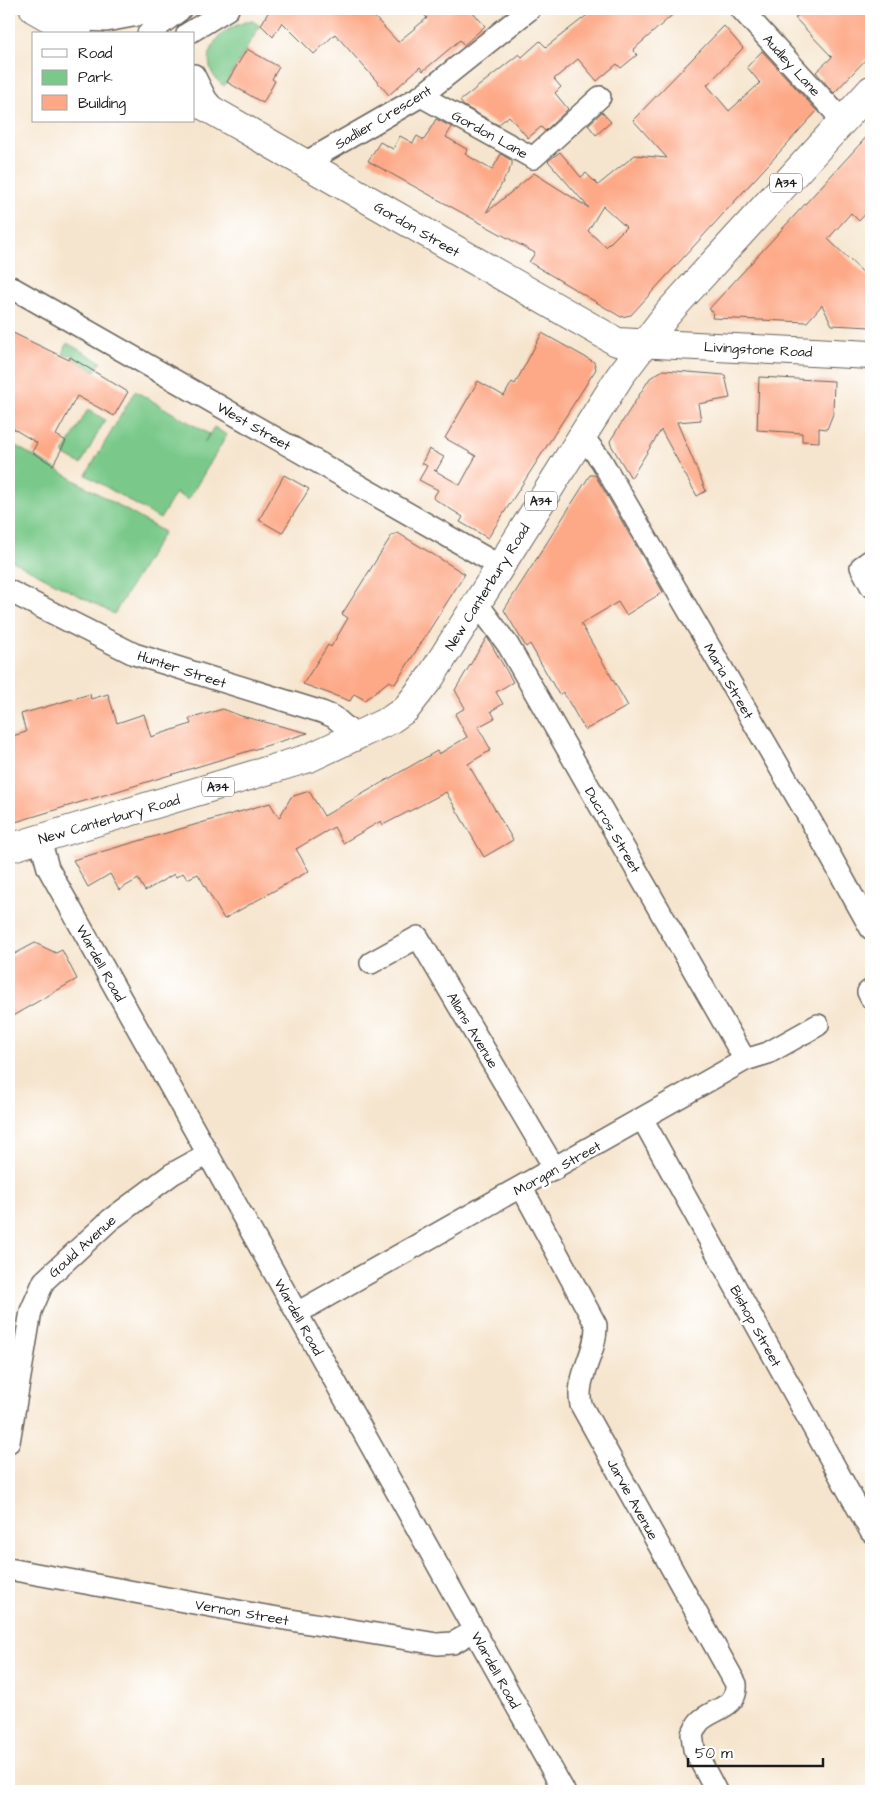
<svg xmlns="http://www.w3.org/2000/svg" width="880" height="1800" font-family="'Architects Daughter',sans-serif">
	<style>
		.green { fill: #7ac98a; stroke: #4b7253 }
		.building { fill: #fda987; fill-rule: evenodd }
		.lines { fill: none; stroke-linecap: round; stroke-linejoin: round }
		.minor-casing { stroke: #68625a; stroke-width: 24 }
		.major-casing { stroke: #68625a; stroke-width: 30 }
		.highway-casing { stroke: #68625a; stroke-width: 30 }
		.minor { stroke: #fff; stroke-width: 21 }
		.major { stroke: #fff; stroke-width: 28 }
		.highway { stroke: #fff; stroke-width: 28 }
		.labels { text-anchor: middle; stroke-width: 5; stroke-linejoin: round; paint-order: stroke }
		.shield { fill: #fff; stroke: #606060; stroke-width: 1 }
		.shield-label { font-size: 12px; font-weight: bold; fill: #1c1c1c }
		.street-label { font-size: 14px; fill: #1c1c1c; stroke: #fff }
	</style>
	<rect width="100%" height="100%" fill="#fff"/>
	<filter id="ink" filterUnits="userSpaceOnUse"><feTurbulence type="fractalNoise" baseFrequency=".02" numOctaves="2"/><feDisplacementMap in="SourceGraphic" scale="10" xChannelSelector="R" yChannelSelector="G"/><feConvolveMatrix kernelMatrix="1 2 1 2 8 2 1 2 1" color-interpolation-filters="sRGB"/></filter>
	<filter id="wash" filterUnits="userSpaceOnUse"><feTurbulence type="fractalNoise" baseFrequency=".0096" numOctaves="4" result="noise"/><feDisplacementMap in="SourceGraphic" scale="20" xChannelSelector="R" yChannelSelector="G"/><feGaussianBlur stdDeviation="1.12" result="paint"/><feColorMatrix in="noise" values="0 0 0 0 0 0 0 0 0 0 0 0 0 0 0 0 0 1.4 0 .05"/><feComposite in="paint" operator="in"/></filter>
	<g filter="url(#wash)">
		<rect width="100%" height="100%" fill="#f6e5ce"/>
		<path class="green" d="M251,20l9,6 -36,60c-21,-14 -19,-41 2,-55 7,-5 17,-8 25,-11z
			M67,343l34,19 -6,9 -21,-11v-5h-11z
			M135,391l74,43 -5,9 10,-16 13,8 -39,65 -12,-7 -16,26 -74,-44z
			M88,409l17,11 -24,44 -18,-10z
			M9,442l155,90 -50,82 -105,-55z"/>
		<g id="blocks">
			<path class="building" d="M270,9h97l31,33 29,-24 -8,-9h51l15,17 -21,19 -4,-5 -37,31 -3,-4 -31,28 -54,-61 -21,20 -32,-32 -9,15 -12,-12z
				M595,9h84l-46,41 4,5 -16,13 -4,-4 -20,17 -19,-22 -24,20 7,8 -6,6 13,16 -23,22 -4,-4 -13,11 -19,-22 -11,9 -34,-19 -4,-5 59,-47 3,3 18,-16 6,6z
				M806,9h65v45l-37,39 -18,-21 16,-15 -37,-39z
				M724,26l19,22 -36,37 22,26 31,-28 -13,-16 15,-16 55,60 -186,204 -10,2 -92,-55 6,-9 -167,-92 12,-19 13,7 7,-13 13,7 4,-7 7,4 12,-21 16,8 -6,10 22,13 -3,4 27,16 9,-16 11,7v4l-26,48 48,-40 55,35 -41,-47 12,-9 21,25 5,-4 12,12 37,-30 32,3 -34,-38zM603,206l23,21 -20,20 -18,-16z
				M247,49l32,18 -7,12 3,2 -12,22 -36,-21z
				M602,112l9,10 -15,13 -8,-10z
				M871,132v76l-12,13 -8,-8 -23,26 43,41v47l-39,-2 -10,-20 -15,17 -95,-4 1,-6 -4,-3z
				M9,331l60,29 1,-3 58,35 -14,24 -37,-20 -21,39 10,6 -13,24 -21,-13 5,-9 -28,-17z
				M542,333l52,29 2,7 -108,169 -28,-16 3,-5 -30,-19 5,-8 -19,-10 8,-14 -5,-3 7,-14 15,8 -8,14 -2,-1 26,15 16,-29 -31,-18 33,-57 26,15 8,-14 3,2z
				M663,370l62,5 5,23 -32,6 3,16 -24,2 29,69 -9,5 -36,-66 -30,48 -20,-33 -1,-4 40,-63z
				M759,377l75,4 -1,33 -6,15 -8,-1v14l-17,-1v-8l-45,-3z
				M284,475l25,14 -27,44 -23,-13z
				M590,475h5l68,117 -37,23 -8,-13 -37,22 47,82 -43,24 -22,-38 -4,3 -29,-51 -4,3 -22,-37z
				M398,533l67,41 -70,110 -6,-3 -24,19 -11,-6 -4,7 -47,-17 25,-39 3,2 17,-29 -6,-4 9,-14 41,-65z
				M487,637l26,45 -17,10 7,12 -12,7 4,7 -17,9 13,23 -23,14 45,76 -29,17 -38,-65 -63,33 -2,-4 -38,22 -9,-16 -38,22 13,22 -85,48 -26,-45 -11,5 -4,-6 -7,4 -2,-3 -29,17 -7,-12 -19,11 -9,-16 -22,13 -15,-27 197,-57 9,15 12,-21 18,-6 15,25 113,-65 2,3 28,-17 -12,-23 10,-6 -10,-18z
				M90,694l1,5 17,-5 9,29 27,-9 7,23 40,-13 -2,-5 34,-10 18,7 67,17 -299,91v-87l17,-5 -5,-18z
				M35,943l21,10 6,-3 15,29 -68,39v-61z"/>
		</g>
	</g>
	<g filter="url(#ink)">
		<use href="#blocks" fill-opacity="0" stroke="#68625a" stroke-width="1"/>
		<g class="lines">
			<defs>
				<path id="minor" d="M741,9l102,112
					M48,10l38,10 20,1 65,-12
					M148,34l32,-24
					M187,34l41,-25
					M194,75l12,24 9,11
					M421,96l112,62 67,-61
					M303,164l118,-68 109,-87
					M9,286l491,280
					M582,436l19,24 215,370 55,99
					M871,560l-10,7 10,19
					M9,591l125,63 188,58 12,5 23,20
					M477,603l31,42 237,415
					M40,839l8,29 516,923
					M371,963l47,-26 137,232
					M871,990l-3,2 3,6
					M643,1120l228,412
					M522,1188l74,137c1,28 -21,52 -15,80l155,279c2,24 -22,24 -36,37 -4,4 -5,9 -8,13l2,15 22,42
					M297,1313l448,-253 23,-7 50,-28
					M9,1442l22,-131 13,-30 66,-61 62,-46 36,-20
					M9,1569l245,45 183,30 16,-1 21,-12"/>
				<path id="major" d="M34,9l44,25
					M194,100l423,242 254,13"/>
				<path id="highway" d="M9,848l300,-90 81,-38 16,-11 24,-31 190,-302 48,-63 203,-223"/>
			</defs>
			<use href="#minor" class="minor-casing"/>
			<use href="#major" class="major-casing"/>
			<use href="#highway" class="highway-casing"/>
			<use href="#minor" class="minor"/>
			<use href="#major" class="major"/>
			<use href="#highway" class="highway"/>
		</g>
	</g>
	<g class="labels">
		<g class="shield">
			<rect x="770" y="173.5" width="32" height="19" rx="4"/>
			<rect x="525" y="491.5" width="32" height="19" rx="4"/>
			<rect x="202" y="777.5" width="32" height="19" rx="4"/>
		</g>
		<g class="shield-label">
			<text x="786" y="187">A34</text>
			<text x="541" y="505">A34</text>
			<text x="218" y="791">A34</text>
		</g>
		<g class="street-label">
			<text transform="translate(792 65) rotate(48)" y="5">Audley Lane</text>
			<text transform="translate(383 117) rotate(-31)" y="5">Sadlier Crescent</text>
			<text transform="translate(490 134) rotate(29)" y="5">Gordon Lane</text>
			<text transform="translate(417 229) rotate(30)" y="5">Gordon Street</text>
			<text transform="translate(758 349) rotate(3)" y="5">Livingstone Road</text>
			<text transform="translate(254 426) rotate(30)" y="5">West Street</text>
			<text transform="translate(487 587) rotate(-58)" y="5">New Canterbury Road</text>
			<text transform="translate(182 669) rotate(18)" y="5">Hunter Street</text>
			<text transform="translate(729 681) rotate(60)" y="5">Maria Street</text>
			<text transform="translate(109 819) rotate(-16)" y="5">New Canterbury Road</text>
			<text transform="translate(613 830) rotate(60)" y="5">Ducros Street</text>
			<text transform="translate(101 963) rotate(61)" y="5">Wardell Road</text>
			<text transform="translate(473 1030) rotate(59)" y="5">Allans Avenue</text>
			<text transform="translate(557 1168) rotate(-29)" y="5">Morgan Street</text>
			<text transform="translate(82 1246) rotate(-42)" y="5">Gould Avenue</text>
			<text transform="translate(299 1317) rotate(61)" y="5">Wardell Road</text>
			<text transform="translate(756 1326) rotate(61)" y="5">Bishop Street</text>
			<text transform="translate(633 1499) rotate(61)" y="5">Jarvie Avenue</text>
			<text transform="translate(242 1612) rotate(10)" y="5">Vernon Street</text>
			<text transform="translate(496 1670) rotate(61)" y="5">Wardell Road</text>
		</g>
	</g>
	<rect width="880" height="1800" fill="none" stroke="#fff" stroke-width="30"/>
	<rect x="32" y="32" width="162" height="90" fill="#ffffff" stroke="#a4a4a4"/>
	<rect x="42" y="49" width="25" height="8" fill="#ffffff" stroke="#a4a4a4"/>
	<text x="78" y="58" font-size="15" fill="#1c1c1c">Road</text>
	<rect x="42" y="70" width="25" height="15" fill="#7ac98a" stroke="#a4a4a4"/>
	<text x="78" y="82" font-size="15" fill="#1c1c1c">Park</text>
	<rect x="42" y="95" width="25" height="15" fill="#fda987" stroke="#a4a4a4"/>
	<text x="78" y="108" font-size="15" fill="#1c1c1c">Building</text>
	<path d="M688 1758v8h135v-8" fill="none" stroke="#1c1c1c" stroke-width="2.5"/>
	<text x="695" y="1758" font-size="15" fill="#1c1c1c" stroke="#ffffff" stroke-width="4" paint-order="stroke">50 m</text>
</svg>
